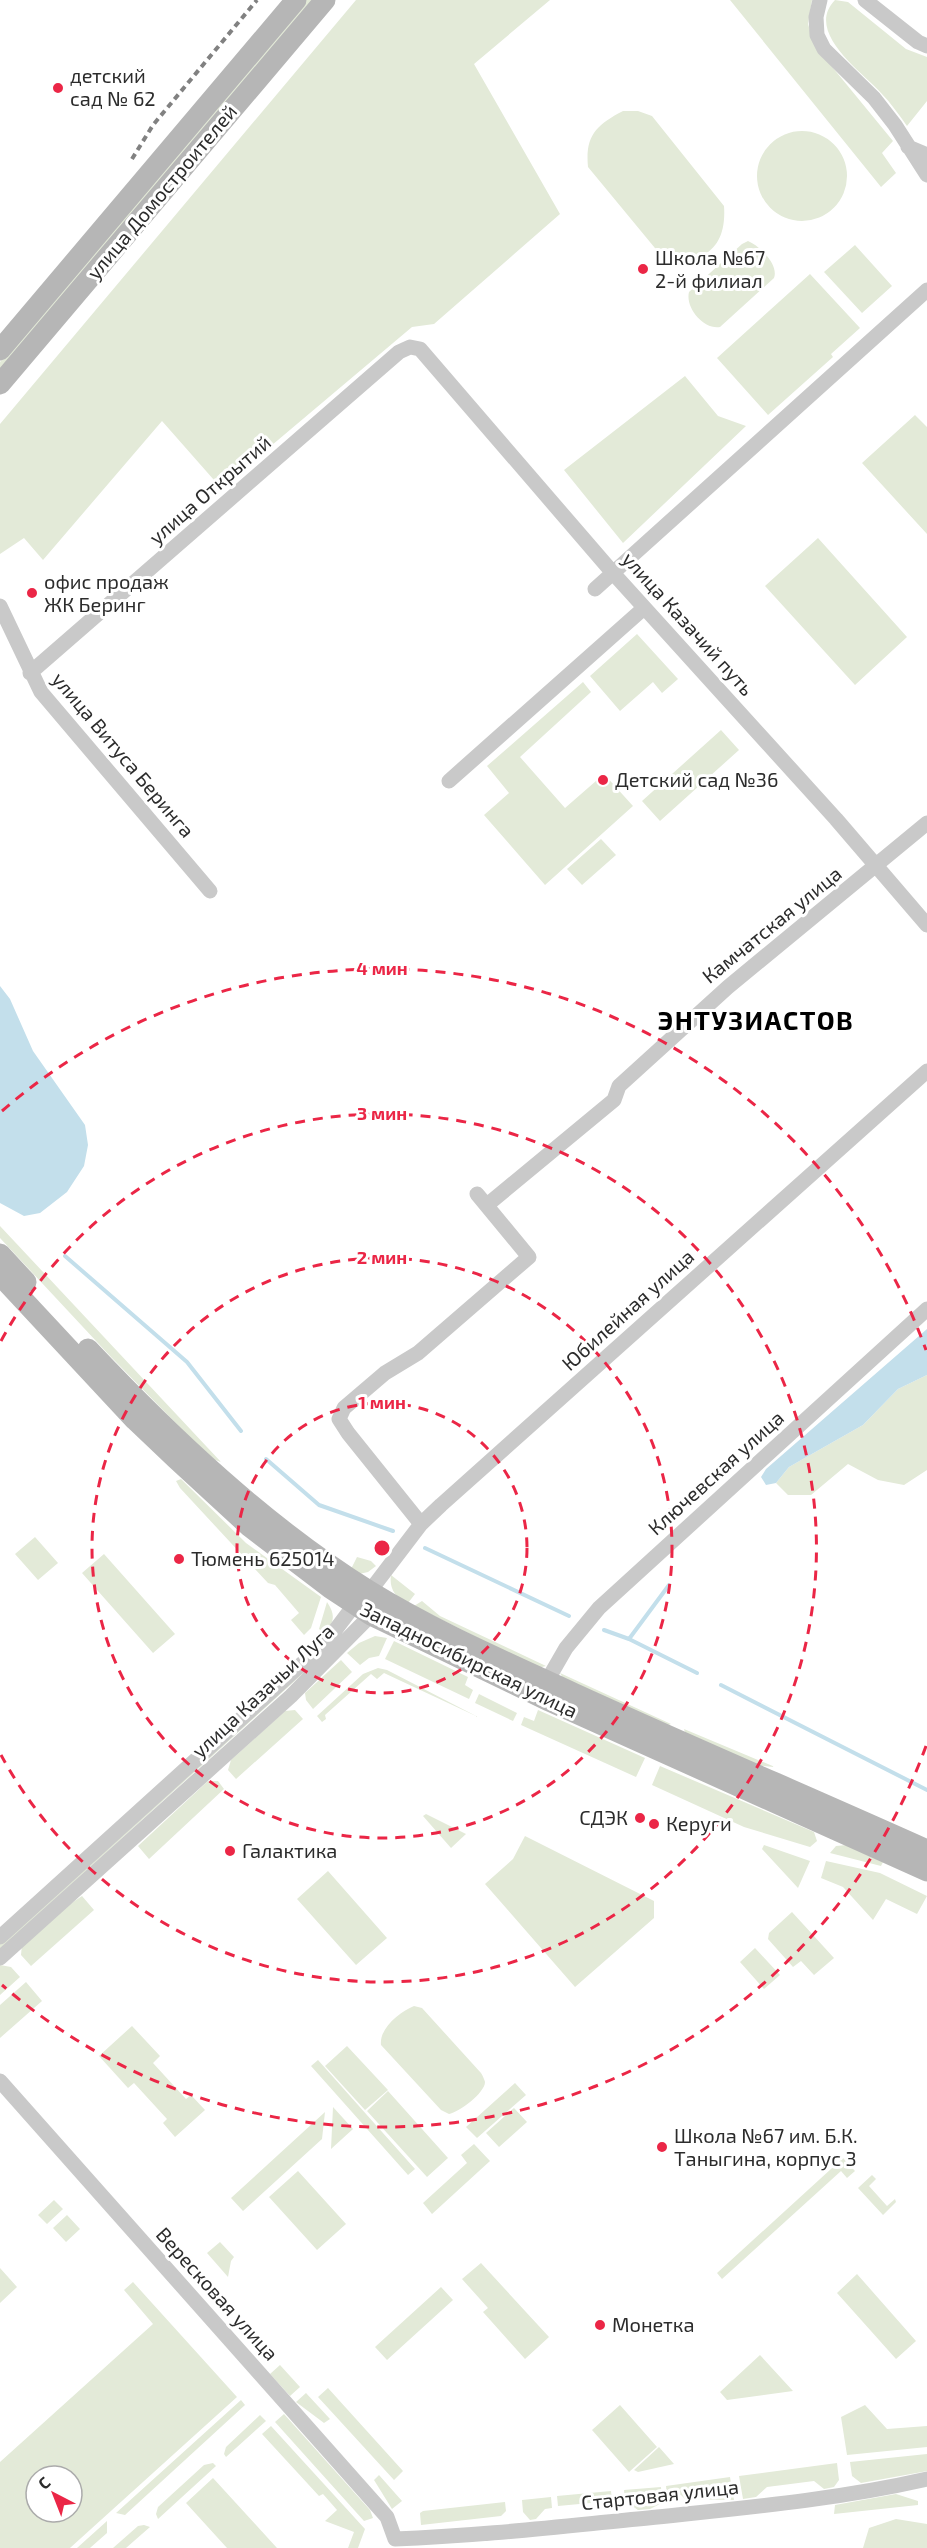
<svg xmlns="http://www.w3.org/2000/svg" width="927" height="2548" font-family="'Exo 2',sans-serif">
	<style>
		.green { fill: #e3ead8; fill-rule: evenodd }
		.water { fill: #c3dfeb }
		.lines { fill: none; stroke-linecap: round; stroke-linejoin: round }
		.stream { stroke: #c3dfeb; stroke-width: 4 }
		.street { stroke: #c9c9c9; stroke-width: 15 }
		.secondary { stroke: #b6b6b6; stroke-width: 21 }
		.rail { stroke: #818181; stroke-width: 4; stroke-dasharray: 6 4.5; stroke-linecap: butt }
		.ring { fill: none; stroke: #eb2646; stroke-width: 3; stroke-dasharray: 10 8 }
		.poi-dot { fill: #eb2646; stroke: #fff; stroke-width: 2 }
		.labels { text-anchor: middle; stroke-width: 6; stroke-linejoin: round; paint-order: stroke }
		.poi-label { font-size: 20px; fill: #2c2c2c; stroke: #fff; text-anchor: start }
		.street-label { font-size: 20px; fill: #2c2c2c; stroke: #fff }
		.district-label { font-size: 26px; font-weight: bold; letter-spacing: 1.5px; fill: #000; stroke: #fff }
		.centre { fill: #eb2646; stroke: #fff; stroke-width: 3 }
		.ring-label { font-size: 18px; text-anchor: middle; font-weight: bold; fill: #eb2646; stroke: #fff; stroke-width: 6; stroke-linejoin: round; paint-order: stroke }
	</style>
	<rect width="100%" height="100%" fill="#fff"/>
	<path class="green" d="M306,0h10l-316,372v-10z
		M356,0h194l-76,64 86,150 -126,110 -22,3 -191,161 -59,-67 -119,139 -19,-22 -24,16v-130z
		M730,0h82l-4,24 7,22 78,95 -11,12 14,20 -15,14z
		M835,0l13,2 58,47 21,8v44l-20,25c-8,-11 -16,-23 -26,-33 -19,-21 -77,-61 -46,-93z
		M623,111h15l14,5 72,90c3,42 -20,59 -60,53l-76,-92c-3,-31 8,-42 35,-56z
		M757 176a45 45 0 1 1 90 0a45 45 0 1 1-90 0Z
		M748,241c12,5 31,24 26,37l-54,49c-16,3 -35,-19 -31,-35l53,-48z
		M855,245l37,41 -30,27 -38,-41z
		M810,274l50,54 -29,26 2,3 -65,58 -51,-57z
		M685,376l33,40 28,10 -123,117 -59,-73z
		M915,415l12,12v107l-65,-71z
		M818,538l89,99 -52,48 -90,-99z
		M637,634l41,45 -16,14 -9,-11 -33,29 -30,-35z
		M583,682l8,10 -71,65 45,51 39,-34 29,32 -88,79 -61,-70 25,-22 -22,-27z
		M721,730l18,20 -79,71 -18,-20z
		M601,839l15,16 -34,30 -15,-16z
		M0,1226l221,236 -11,-4 -100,-102 -110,-118z
		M927,1375v95l-23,15 -26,-5 -30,-16 -37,31h-23l-12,-12 13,-16 74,-42 35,-36z
		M181,1479l65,64 75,54 -10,31 -7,7 -13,-15 8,-7 -24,-28 -7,-2 -88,-95 -4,-7z
		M35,1537l23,26 -20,17 -23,-26z
		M104,1554l71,80 -22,19 -71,-80z
		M357,1557l14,4 5,5 -8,6 -9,2 -8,-5z
		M391,1575l24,19 -7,9c-13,-5 -19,-15 -17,-28z
		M422,1601l18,15 106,50 -8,2 -124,-62z
		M327,1602c9,13 7,20 -2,32l-6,-5z
		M375,1636l12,2 -8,18 -10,2 -9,7 -13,-12 12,-10z
		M394,1641l74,36 -3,8 8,5 -4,9 -84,-40z
		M327,1646l3,3 -330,300v-6z
		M341,1660l11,12 -39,37 -7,-9 -1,-7z
		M378,1668l9,2 91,47 -94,-44 -7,6 -6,-5 -46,41 1,4 -4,3 -5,-6 46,-42z
		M560,1673l111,51 -6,2 -101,-46z
		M479,1694l38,19 -4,8 -38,-18z
		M295,1710l8,9 -67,60 -8,-9 3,-10 54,-49z
		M538,1710l107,48 -9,19 -115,-52 3,-8 10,4z
		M684,1729l91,38 -21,-2 -68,-29z
		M660,1766l154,66 3,9 -7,6 -66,-20 -92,-42z
		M208,1781h10l6,8 -75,70 -11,-13z
		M426,1814l40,20 -15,14 -28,-32z
		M525,1836l129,65v17l-79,69 -90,-103 28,-25z
		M764,1845l46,16 -12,27 -36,-39z
		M847,1845l36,17 -2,4 -51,-13 6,-7z
		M826,1861l54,12 47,23 -10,18 -31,-15 -13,21 -30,-33 -22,-9z
		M328,1871l59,67 -31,27 -59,-66z
		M82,1896l12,14 -63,56 -10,-11 1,-11 30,-28z
		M792,1912l42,46 -20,17 -13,-14 -8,6 -25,-28 1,-6z
		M755,1948l25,27 -16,14 -24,-27z
		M0,1965l11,2 9,10 -20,18z
		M26,1982l16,19 -42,37v-33z
		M414,2006l8,2 59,65c1,1 4,8 4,9 0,11 -26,30 -36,32l-8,-4 -60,-65c-2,-17 19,-33 33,-39z
		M132,2026l28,30 -7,7 33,36 5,-4 14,15 -30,27 -12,-14 4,-4 -33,-36 -6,5 -29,-32z
		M347,2046l41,44 -23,20 -40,-44z
		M318,2060l97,109 -7,6 -97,-109z
		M515,2083l11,12 -49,43 -11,-11z
		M388,2091l60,67 -21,19 -60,-66z
		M333,2107l20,22 -22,20z
		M514,2108l13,14 -28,25 -13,-14z
		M325,2112l-3,27 -79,72 -12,-13z
		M474,2144l16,17 -58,53 -9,-11 44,-40 -6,-8z
		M843,2158l12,13 -8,7 -6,-7 -119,108 -5,-6z
		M298,2171l48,53 -29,26 -48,-53z
		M872,2175l4,4 -7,7 18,20 8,-7 1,3 -13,13 -25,-27z
		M54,2200l9,9 -16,15 -9,-9z
		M67,2215l13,14 -14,13 -13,-14z
		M220,2242l14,15 -3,4 -3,16 -21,-24z
		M481,2263l68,74 -24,22 -42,-47 5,-4 -26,-29z
		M0,2268l17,19 -17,16z
		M857,2274l59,67 -20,18 -59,-66z
		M133,2282l104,115 -167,151h-70v-86l153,-138 -29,-34zM36,2476h36v36h-36z
		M441,2287l12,13 -66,60 -12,-13z
		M760,2355l33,36 -66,9 -7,-8z
		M280,2365l20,22 -10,9 -20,-22z
		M328,2388l75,83 -9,9 -76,-83z
		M306,2393l24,26 -6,4 -28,-21z
		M241,2400l4,5 -120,110 -9,-2z
		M620,2405l37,42 -28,25 -37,-42z
		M865,2405l22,24 40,-3v21l-80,8 -6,-38z
		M284,2414l86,96 3,8 -9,3 -89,-99z
		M260,2415l6,6 -40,36 -2,-3 2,-7z
		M271,2426l94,103 -7,19h-10l6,-16 -29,-11 12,-11 -14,-16 -4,2 -57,-62z
		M659,2447l15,17 -36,8 -4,-2z
		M927,2454v17l-5,1 -61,11 -9,-7 -2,-14z
		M213,2463l3,3 -58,53 -2,-5 2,-7 46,-42z
		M837,2463l2,17 -5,7 -10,2 -10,-8 -47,6 -11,10 -13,2 -4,-23z
		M379,2475l23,26 -10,8 -18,-29z
		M730,2477l4,23 -49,-1 -4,-4 -14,1 -1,-10z
		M213,2478l64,70h-50l-41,-45z
		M661,2487l1,16 -12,6 -12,1 -13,-9 -1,-11z
		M611,2491l1,10 -54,5 -1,-10z
		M896,2494l22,7v4l-84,9 1,-9z
		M551,2497l1,11 -7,1 -9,10 -6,1 -7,-8 -1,-12z
		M505,2502l1,9 -5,5 -80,9 -1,-12 3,-2z
		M896,2519l31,5v24h-64l6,-20z
		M107,2521v12l-17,15h-13z
		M144,2525l6,2 -24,21h-13l25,-22z"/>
	<path class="water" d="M0,986l10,13 23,52 52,74 3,20 -4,21 -17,26 -27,21 -16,3 -24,-13z
		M927,1329v46l-29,14 -35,36 -74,42 -13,16 -10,2 -5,-8 5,-8z"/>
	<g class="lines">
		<path class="stream" d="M65,1256l122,106 54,69
			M266,1459l53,46 74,26
			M425,1548l144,68
			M604,1630l25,9 68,34
			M629,1639l40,-54
			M721,1685l206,105"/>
		<path class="street" d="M820,0l-4,17 1,18 7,14 50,49 21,27 32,50
			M865,0l53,42 9,4
			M908,147l19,8
			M595,589l332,-299
			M0,606l41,86 169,199
			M30,673l369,-321 11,-5 10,2 193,224 223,246 91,106
			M449,781l195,-173
			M487,1205l127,-105 5,-14 109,-99 199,-164
			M421,1524l-73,-91 -9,-14 5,-11 41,-35 33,-20 111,-96 -52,-63
			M547,1681l19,-33 33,-40 328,-299
			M0,1937l327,-296 28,-37 15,-13 51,-67 20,-19 486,-434
			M0,1958l291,-262 80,-81 -1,-9
			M0,2081l387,436 8,22
			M395,2539c85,-3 169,-13 253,-21 94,-10 187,-18 279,-39"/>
		<path class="secondary" d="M0,350l296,-350
			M0,384l325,-384
			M0,1254l26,28
			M0,1275l135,145 41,39 74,68 80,61 41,27 178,86 378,170
			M88,1349c85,90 176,176 281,242 65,40 135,70 204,102 118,54 236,104 354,157"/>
		<path class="rail" d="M132,159l21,-34 104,-125"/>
	</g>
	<g class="ring">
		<circle cx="382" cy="1548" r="145"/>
		<circle cx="382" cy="1548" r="290"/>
		<path d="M1 1341A434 434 0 1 1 1 1755"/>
		<path d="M926 1746A579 579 0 0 1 2 1985M2 1111A579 579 0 0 1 926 1350"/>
	</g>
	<g class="poi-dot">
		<circle cx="58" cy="88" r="6"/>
		<circle cx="643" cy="269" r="6"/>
		<circle cx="32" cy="593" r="6"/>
		<circle cx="603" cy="780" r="6"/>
		<circle cx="179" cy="1559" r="6"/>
		<circle cx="640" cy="1818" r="6"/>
		<circle cx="654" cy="1824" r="6"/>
		<circle cx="230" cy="1851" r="6"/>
		<circle cx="662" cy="2147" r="6"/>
		<circle cx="600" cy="2325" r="6"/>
	</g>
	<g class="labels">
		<g class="poi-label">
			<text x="70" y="83">детский<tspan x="70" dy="23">сад № 62</tspan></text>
			<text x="655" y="265">Школа №67<tspan x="655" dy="23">2-й филиал</tspan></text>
			<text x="44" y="589">офис продаж<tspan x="44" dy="23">ЖК Беринг</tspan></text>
			<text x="615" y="787">Детский сад №36</text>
			<text x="191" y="1566">Тюмень 625014</text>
			<text x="628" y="1825" text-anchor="end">СДЭК</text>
			<text x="666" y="1831">Керуги</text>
			<text x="242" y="1858">Галактика</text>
			<text x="674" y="2143">Школа №67 им. Б.К.<tspan x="674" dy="23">Таныгина, корпус 3</tspan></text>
			<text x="612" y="2332">Монетка</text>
		</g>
		<g class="street-label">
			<text transform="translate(162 192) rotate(-50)" y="7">улица Домостроителей</text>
			<text transform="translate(210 490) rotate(-41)" y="7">улица Открытий</text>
			<text transform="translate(688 624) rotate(48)" y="7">улица Казачий путь</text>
			<text transform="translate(123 755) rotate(50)" y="7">улица Витуса Беринга</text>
			<text transform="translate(772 925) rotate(-39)" y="7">Камчатская улица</text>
			<text transform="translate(628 1310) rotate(-42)" y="7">Юбилейная улица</text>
			<text transform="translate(716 1473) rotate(-42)" y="7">Ключевская улица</text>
			<text transform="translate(469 1660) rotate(26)" y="7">Западносибирская улица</text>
			<text transform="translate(263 1691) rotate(-43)" y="7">улица Казачьи Луга</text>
			<text transform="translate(217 2294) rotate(48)" y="7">Вересковая улица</text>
			<text transform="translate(660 2495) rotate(-6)" y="7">Стартовая улица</text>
		</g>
		<g class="district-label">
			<text x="756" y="1030">ЭНТУЗИАСТОВ</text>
		</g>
	</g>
	<circle cx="382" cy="1548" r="9" class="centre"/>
	<g class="ring-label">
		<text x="382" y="975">4 мин</text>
		<text x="382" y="1120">3 мин</text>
		<text x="382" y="1264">2 мин</text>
		<text x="382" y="1409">1 мин</text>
	</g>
	<g transform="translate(54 2494) rotate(318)"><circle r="28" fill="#ffffff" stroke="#ababab" stroke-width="1.5"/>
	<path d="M0-4.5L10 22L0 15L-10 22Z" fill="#eb2646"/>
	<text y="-9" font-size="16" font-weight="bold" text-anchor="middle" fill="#2c2c2c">С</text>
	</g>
</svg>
